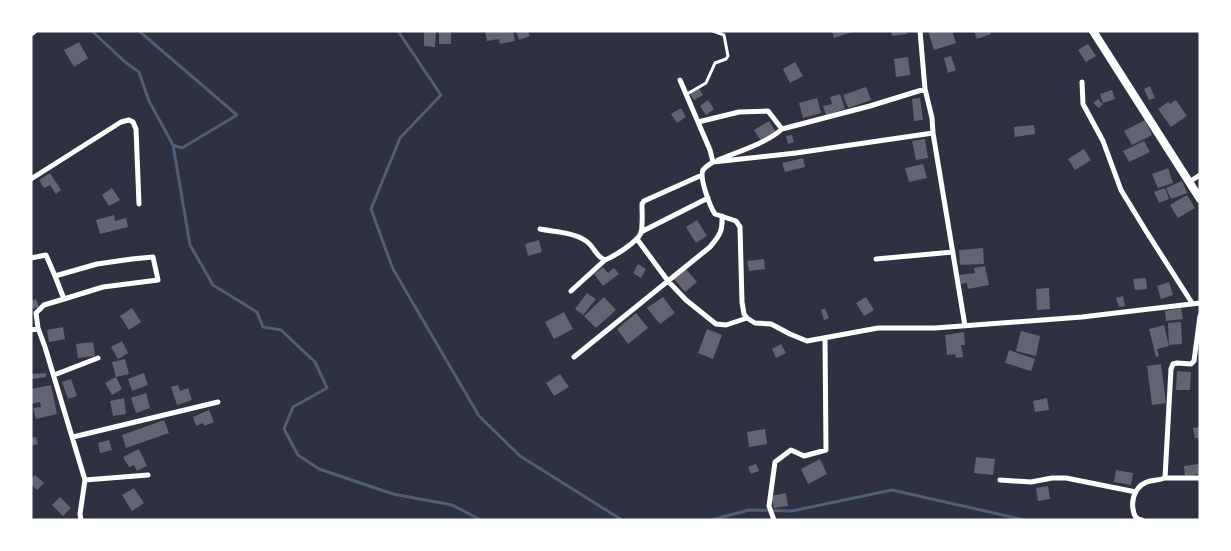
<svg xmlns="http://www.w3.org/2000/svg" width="1231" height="551" font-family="'Sofia Sans Condensed',sans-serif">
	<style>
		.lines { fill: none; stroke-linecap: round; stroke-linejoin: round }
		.stream { stroke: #4f5d75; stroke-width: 3 }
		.building { fill: #626471 }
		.service { stroke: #fff; stroke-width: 3 }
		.minor { stroke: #fff; stroke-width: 5 }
		.tertiary { stroke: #fff; stroke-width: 8 }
	</style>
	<rect width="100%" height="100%" fill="#2d3142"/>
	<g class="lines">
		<path class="stream" d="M92,31l33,31 14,10 10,29 24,44 9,3 55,-33 -98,-84
			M398,31l43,64 -41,43 -29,71 22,60 86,147 41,40 102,64
			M173,145l17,100 23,40 44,27 6,15 18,3 34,32 12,26 -34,19 -9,22 14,26 21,14 74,25 59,11 29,15
			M711,520l38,-10 43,1 100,-21 133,30"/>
	</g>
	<path class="building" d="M485,31h28l2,10 -15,3 -1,-5 -12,2z
		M516,31h12l2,5 -11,4z
		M832,31h20v1l-18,6z
		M891,31h16v3l-15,2z
		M928,31h24l4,12 -22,7z
		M974,31h16l1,3 -14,5z
		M424,32h12l-1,15 -11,-1z
		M439,32h12v12h-12z
		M79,42l9,16 -14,9 -10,-17z
		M1088,44l8,12 -10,6 -8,-12z
		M951,56l5,14 -8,3 -4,-15z
		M908,57l2,18 -14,2 -2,-18z
		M795,62l8,14 -13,7 -7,-14z
		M1150,86l5,12 -6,2 -5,-11z
		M866,87l5,13 -23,8 -5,-13z
		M699,88l4,7 -9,5 -4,-6z
		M1112,90l3,9 -12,4 -3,-9z
		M840,94l5,15 -19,6 -3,-9 9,-2 -2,-7z
		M817,98l4,15 -18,5 -4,-15z
		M920,98l3,22 -9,1 -2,-22z
		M1098,99l5,5 -4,4 -6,-5z
		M708,100l6,9 -8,6 -6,-9z
		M1176,100l11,16 -16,11 -13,-18 10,-7 2,2z
		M681,108l5,9 -9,6 -6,-9z
		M1145,120l7,15 -20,10 -8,-14z
		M769,121l7,11 -15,9 -7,-11z
		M1034,125l1,9 -20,3 -1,-10z
		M792,135l2,7 -6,2 -2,-8z
		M925,139l3,19 -12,2 -4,-19z
		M1144,141l6,11 -21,10 -6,-11z
		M1084,149l7,11 -16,10 -7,-11z
		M803,158l2,9 -20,5 -3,-9z
		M923,164l4,14 -18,4 -4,-14z
		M1168,168l5,15 -15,5 -6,-14z
		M50,173l11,17 -5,4 -6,-9 -6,3 -5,-8z
		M1182,181l5,12 -16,6 -5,-11z
		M112,188l8,12 -11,6 -7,-11z
		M1165,188l4,11 -10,4 -5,-11z
		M1187,195l8,13 -17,10 -8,-13z
		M114,215l1,6 11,-3 2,9 -28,7 -4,-14z
		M697,220l10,16 -11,7 -10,-16z
		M539,240l3,12 -14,4 -3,-12z
		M983,248l1,16 -24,1 -1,-15z
		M764,259l1,10 -16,2 -2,-10z
		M638,264l8,5 -5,9 -8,-5z
		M985,266l4,19 -21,4 -1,-6 -6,1 -2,-9 16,-2 -1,-5z
		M603,267l5,6 6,-5 5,6 -16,12 -9,-12z
		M685,268l12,14 -12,10 -12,-14z
		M1146,278l1,11 -12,1 -2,-11z
		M1169,282l4,13 -12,4 -4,-13z
		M1049,288l1,21 -13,1 -1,-21z
		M587,293l9,6 -13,16 -8,-6z
		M1123,296l2,10 -6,1 -3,-9z
		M604,297l12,13 -20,18 -12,-12z
		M663,297l12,16 -15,11 -13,-16z
		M866,297l8,13 -10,6 -8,-13z
		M36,299l3,8 -6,2 -2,-8z
		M132,308l9,14 -12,8 -9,-14z
		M825,308l4,10 -5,2 -3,-10z
		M1181,308l2,11 -17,2 -1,-10z
		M564,312l9,17 -19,10 -9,-17z
		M636,313l12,15 -20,16 -11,-15z
		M1181,322l1,22 -13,1 -1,-22z
		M1164,325l5,21 -12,3 2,7 -3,1 -7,-28z
		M63,327l2,12 -16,3 -2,-12z
		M707,329l15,6 -9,24 -15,-6z
		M1021,331l19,5 -4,20 -20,-5z
		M964,332l1,13h-4l2,12 -7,1 -1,-4 -8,1 -2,-20z
		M122,341l6,12 -10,6 -7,-12z
		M93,342l2,14 -17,2 -2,-14z
		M781,344l5,9 -10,5 -4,-9z
		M1009,350l26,9 -4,12 -26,-8z
		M125,359l4,15 -13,3 -4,-15z
		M1161,364l5,39 -14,2 -5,-39z
		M1177,371l14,1 -1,18h-14z
		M46,373v4l-14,2v-5z
		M144,373l4,12 -16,6 -4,-12z
		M560,374l9,13 -15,9 -8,-13z
		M116,377l6,12 -10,6 -7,-12z
		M71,379l6,17 -9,3 -6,-17z
		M51,385l6,29 -21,5 -3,-11 8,-1 -1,-5 -9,2v-15z
		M178,385l2,6 8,-3 4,12 -15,5 -6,-18z
		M146,393l4,15 -14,5 -5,-15z
		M124,398l2,16 -13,2 -3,-15z
		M1047,398l2,12 -14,2 -2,-11z
		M209,410l5,12 -10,4 -1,-3 -7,3 -3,-9z
		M164,420l5,13 -43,15 -4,-13z
		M1200,427v11h-5l-2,-10z
		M765,429l2,15 -18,3 -2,-15z
		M36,437l2,7 -7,2v-8z
		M109,440l3,10 -12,3 -2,-10z
		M139,449l8,17 -10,5 -3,-6 -5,2 -6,-10z
		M976,457l19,2 -2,16 -19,-2z
		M820,459l7,15 -19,10 -7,-15z
		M756,464l3,7 -8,3 -3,-7z
		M1198,464l2,10 -15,2 -1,-10z
		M1116,470l17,3 -2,12 -17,-3z
		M35,475l9,8 -7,7 -6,-6v-5z
		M1048,486l2,13 -12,2 -2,-13z
		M134,488l10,15 -12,8 -10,-16z
		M786,493l2,13 -14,2 -3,-12z
		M60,497l11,11 -8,8 -11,-11z"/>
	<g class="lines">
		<path class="service" d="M687,94l19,-11 9,-20 11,-4 2,-3 -4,-21 -11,-4"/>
		<path class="minor" d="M920,31l5,58 7,29 1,15 32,193
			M31,34l4,-3
			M680,80l30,70 3,12c-3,2 -8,5 -10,8 -4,7 7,37 12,44l21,7 4,6 2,75 2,12 3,4 8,5 16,1 19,10 17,7 71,-13h57l147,-11 118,-14
			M1082,82l1,22 20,37 18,49 25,41 46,72
			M698,122l41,-10 29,-1 14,18 88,-23 55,-17
			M718,160c19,-8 49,-17 64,-31
			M713,162l83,-9 137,-20
			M31,179l90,-57 8,-2 4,2 3,7 3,75
			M1189,182l11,-7
			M540,229c15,3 33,3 46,12 8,5 10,16 19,19 10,-4 32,-18 36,-27 2,-8 1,-20 1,-29l2,-3 58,-26
			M641,232l67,-34
			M637,239l31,42 18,19 30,24 10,1 21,-7
			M31,258l15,-3 9,21
			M876,259l77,-7
			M571,291l34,-31
			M38,328l-2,-15 8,-8 20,-6 -9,-23 42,-12 35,-5 21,-2 5,23 -55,7 -39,12
			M31,330l7,-2 7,19 40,133 -5,34 1,6
			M574,357l136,-110c9,-11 13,-15 12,-31
			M54,375l44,-17
			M73,437l145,-35
			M1165,478h35
			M85,480l63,-5
			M1000,480l31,2 21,-4h14l70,14
			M774,520l-5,-14 6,-44 16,-12 13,6 22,-6 -1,-112
			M1142,520c-7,-1 -8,-5 -9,-11 -2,-12 4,-25 17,-28 5,-1 10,-1 15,-3l6,-109 2,-5 4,-1 14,1 3,-3 6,-45"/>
		<path class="tertiary" d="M1093,31l107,168"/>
	</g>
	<rect width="1231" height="551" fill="none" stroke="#ffffff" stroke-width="65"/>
</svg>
